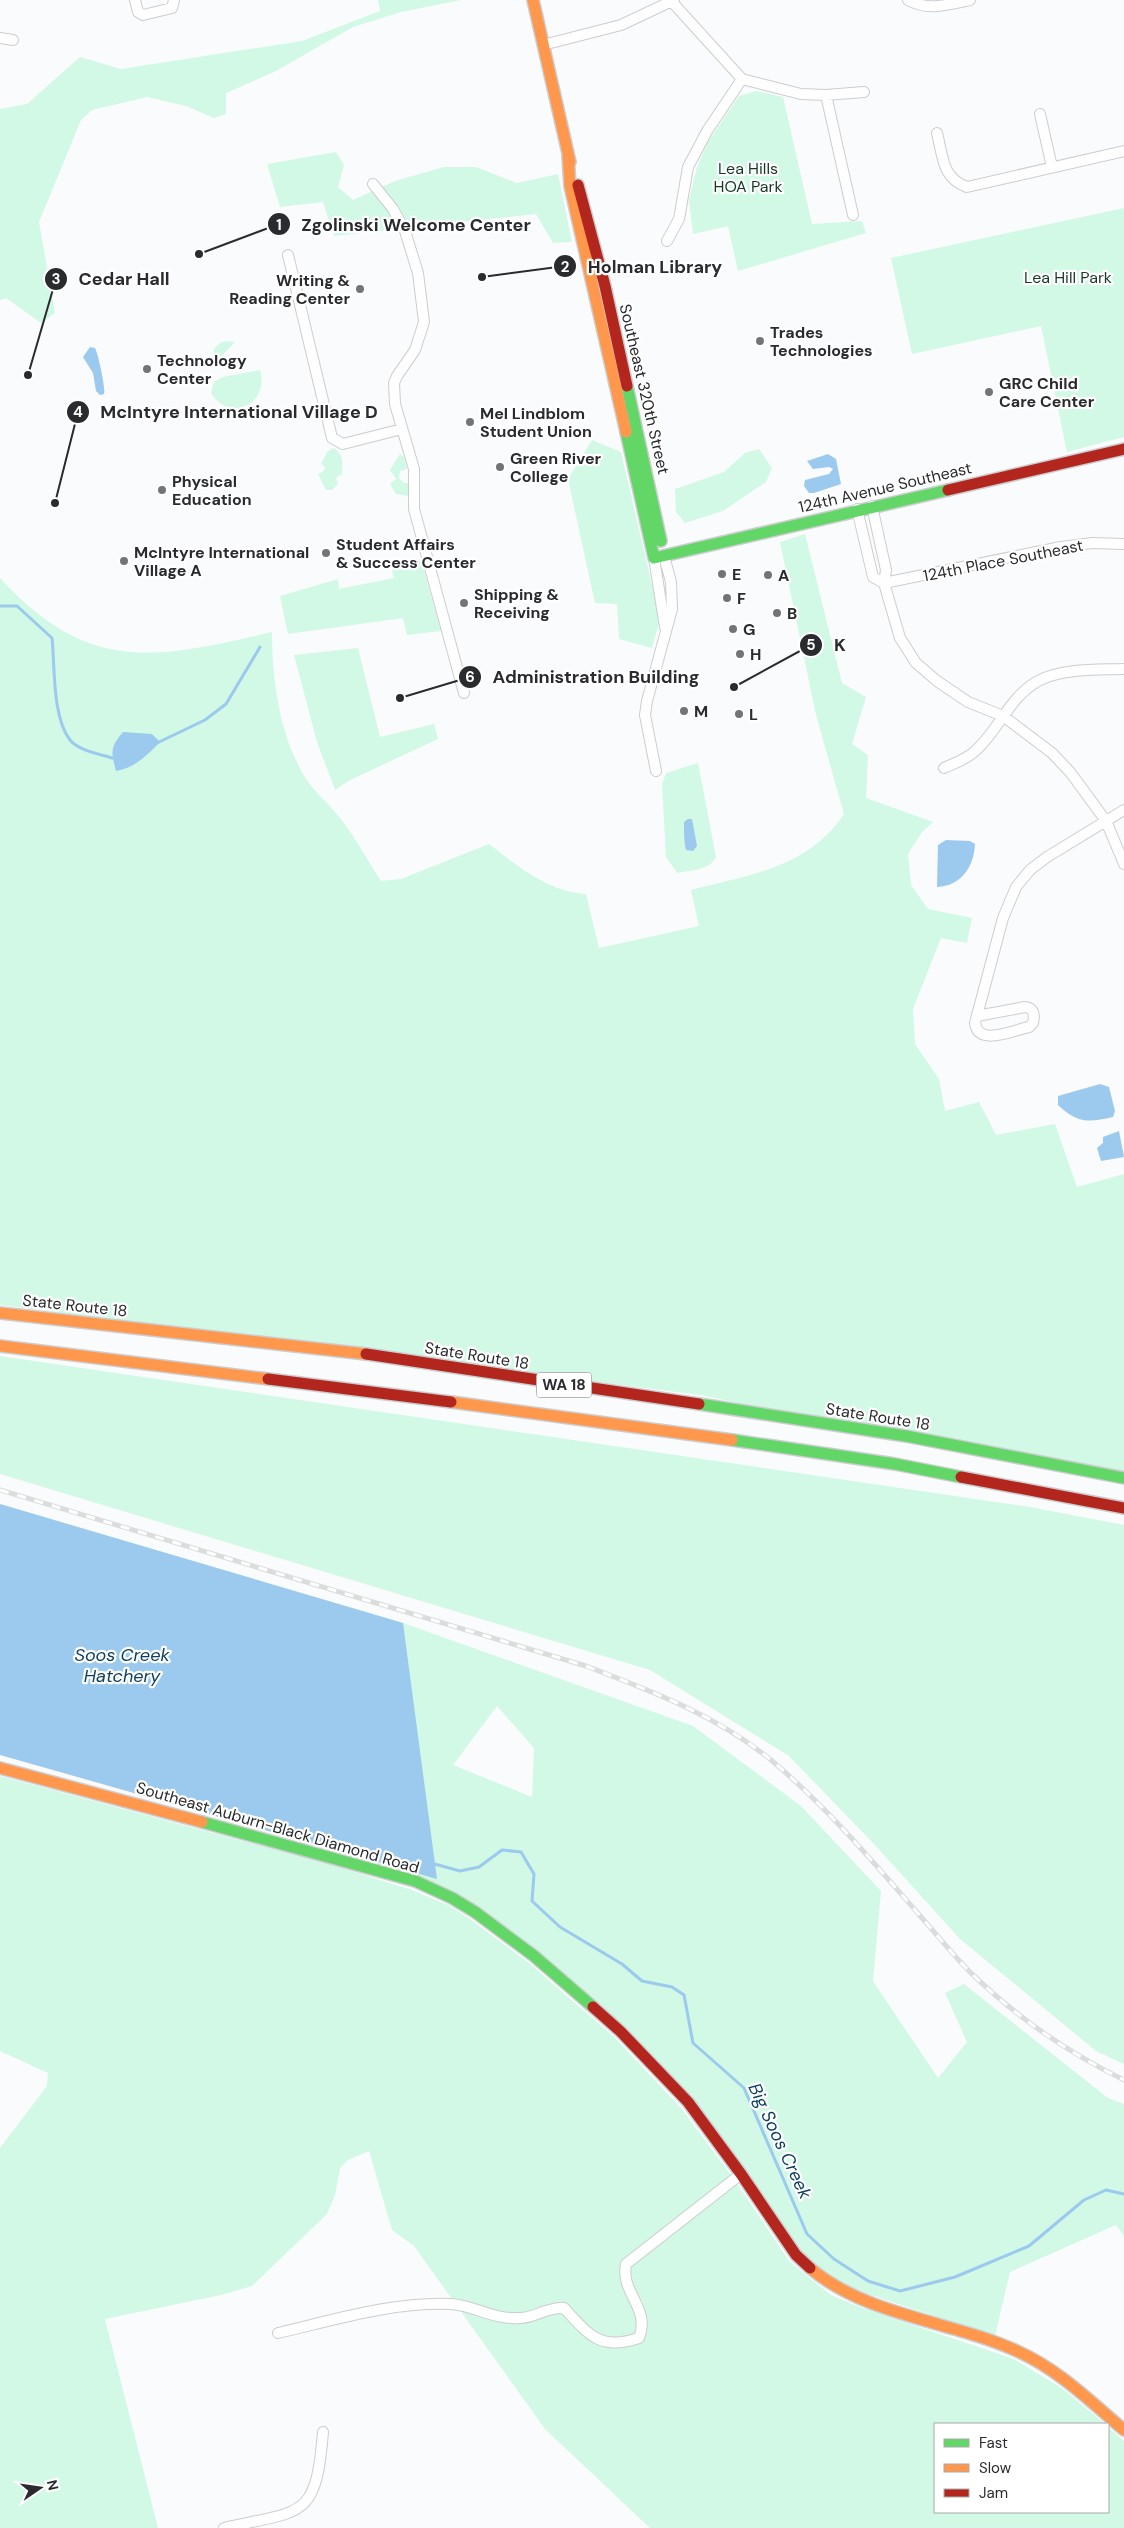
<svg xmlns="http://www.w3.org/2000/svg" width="1124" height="2528" font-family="'DM Sans',sans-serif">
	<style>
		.green { fill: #d1f9e5; fill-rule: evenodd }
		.water { fill: #9cc9ee }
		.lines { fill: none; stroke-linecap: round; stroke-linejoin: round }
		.stream { stroke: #9cc9ee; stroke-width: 3 }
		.street-casing { stroke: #cccdcf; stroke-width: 12 }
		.fast-casing { stroke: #cccdcf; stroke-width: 14 }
		.slow-casing { stroke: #cccdcf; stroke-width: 14 }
		.jam-casing { stroke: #cccdcf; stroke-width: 14 }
		.street { stroke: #fefeff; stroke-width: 10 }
		.fast { stroke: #63d668; stroke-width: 11 }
		.slow { stroke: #ff974d; stroke-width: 11 }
		.jam { stroke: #b3261e; stroke-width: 11 }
		.rail-casing { stroke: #dbdcdc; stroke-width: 5 }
		.rail { stroke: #fff; stroke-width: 3; stroke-dasharray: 9; stroke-linecap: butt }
		.poi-dot { fill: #737476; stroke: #fff; stroke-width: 2 }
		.labels { text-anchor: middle; stroke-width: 4.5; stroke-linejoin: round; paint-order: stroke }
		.shield { fill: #fff; stroke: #6a6b6d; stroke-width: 1 }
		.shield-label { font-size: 15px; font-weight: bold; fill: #2a2b2e }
		.park-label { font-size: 16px; fill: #153827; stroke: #fff }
		.poi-label { font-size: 16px; font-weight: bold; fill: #2a2b2e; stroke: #fff; text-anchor: start }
		.street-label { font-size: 16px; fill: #2a2b2e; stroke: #fff }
		.water-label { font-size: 18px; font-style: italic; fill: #0d4062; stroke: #fff }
		.leader { fill: none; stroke: #2a2b2e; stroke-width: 2 }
		.callout-dot { fill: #2a2b2e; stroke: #fff; stroke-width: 2 }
		.mark-label { font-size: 15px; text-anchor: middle; font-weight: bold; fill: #fff }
		.callout-label { font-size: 18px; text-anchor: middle; font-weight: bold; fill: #2a2b2e; stroke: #fff; stroke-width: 4.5; stroke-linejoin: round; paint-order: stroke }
	</style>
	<rect width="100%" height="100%" fill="#fafbfd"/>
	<path class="green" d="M378,0h83l-60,12 -48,15 -79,45 -48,21v21l-12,4 -28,-12 -39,-9 -55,13 -11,10 -42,102 16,91 -14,10 -35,-25 -6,2v-191l27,-5 53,-47 41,12 181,-28 78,-30z
		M756,91l27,6 29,127 50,-3 4,12 -128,38 -10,-45 -35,8 -4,-34 8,-33 10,-24 32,-47z
		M336,152l8,13 -6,22 15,13 42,-19 49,-14h32l41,16 41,-9 14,68 -19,1 -17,-29 -202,22 -11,-34 -43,5 -13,-43z
		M1124,208v229l-57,15 -26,-126 -129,28 -21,-96z
		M225,341l10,1 -21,22c-4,-11 1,-20 11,-23z
		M260,370c10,35 -31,53 -49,23l3,-11 9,-5z
		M592,440l29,12 39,167 -8,29 -33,-9 -2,-35 -22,-1 -27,-124z
		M333,448c12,6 9,16 9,26l-6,4 2,6 -6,6h-6l-8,-16 6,-3 1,-4 -4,-3 6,-12z
		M759,449l13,19 -6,14 -43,29 -38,12 -9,-11 -1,-23 49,-17 21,-19z
		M400,454l4,3 3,12 -7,2 -1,7 5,5h6l-2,13 -12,-2 -6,-10 6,-5 -6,-9z
		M805,534l37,149 24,14 -14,47 16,11 -2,43 67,24 -11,10 -14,22 3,31 17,24 44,9 -5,25 -26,-5 -28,71 2,35 24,35 6,32 34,-9 17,33 59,-11 22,63 47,-13v308l-424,-87 -700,-90v-727c89,97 155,81 272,54 0,49 8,105 34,147 8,12 19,21 28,32 18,20 32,47 47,70l20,-2 88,-35c28,22 60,48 97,50l13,54 100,-22 -8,-36c58,-15 117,-22 153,-76l-28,-99 -36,-173z
		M421,560l20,71 -34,4 -4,-17 -115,16 -8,-38 58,-17 1,10 55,-11 -2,-8z
		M358,648l22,89 54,-13 4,15 -88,41 -15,10 -18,-48 -23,-87z
		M698,763l18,94c-7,14 -26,13 -39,16l-11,-16 -4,-73 4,-11z
		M0,1356l1030,151 94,18v539l-28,-13 -136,-112 -86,-95 -85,-88 -139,-86 -650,-196z
		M0,1504l403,119 290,103 108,80 80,85 -8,90 65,97 29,-36 -22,-49 19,-9 144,114 16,6v132l-8,-11 -106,47 -15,64 -127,-42 -29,-12 -23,-17 -15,-14 -109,-153 -213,-191 -146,-57zM497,1706l37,42 -2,49 -79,-32z
		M0,1776l329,88 83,26 36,15 22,14 59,44 85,74 67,71 53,71 55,82 18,15 24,19 31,13 152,51 49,30 42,35h-170v88h173v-85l16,14v87h-474l-105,-99 -131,-183 -22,-16 -23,-79 -21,9 -8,8 -5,27 -8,19 -75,72 -31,9 -116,24 53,209h-158v-380l47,-62 1,-13 -48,-22z"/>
	<path class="water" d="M90,347l5,1c3,5 11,41 9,46l-4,1 -4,-4 -3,-18 -10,-16z
		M828,454l8,5 5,25 -27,9h-5l-5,-7 1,-6 24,-6 4,-5 -4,-2 -16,2 -6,-8z
		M123,732l29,2 8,8c-14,14 -24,25 -44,29 -5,-19 -6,-24 7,-39z
		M688,819h4l5,27 -4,5 -7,-1c-2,-8 -2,-19 -2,-28z
		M946,840l24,1 5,3c-1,23 -14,42 -38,43l1,-42z
		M1100,1084l9,3 6,24 -2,6c-25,6 -36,6 -55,-12v-9z
		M1119,1131l5,26 -23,4 -4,-13 6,-5v-6z
		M0,1504l403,119 34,256 -437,-124z"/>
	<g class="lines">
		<path class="stream" d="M0,606h17l35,32c3,28 0,79 18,102 9,11 30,14 42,18l3,-1
			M157,743l48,-23 21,-16 34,-57
			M431,1863l29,8 19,-4 23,-17 19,2 13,22 -2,27 28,26 62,37 20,17 30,6 12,8 9,48 51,45 63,146 27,25 34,22 32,10 55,-14 74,-31 55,-46 22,-10 18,4"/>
		<defs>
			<path id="street" d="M135,0l3,12 5,3 29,-7 2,-8
				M908,0c20,11 40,5 62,0
				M672,2l70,77 59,15 25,1 38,-3
				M0,38l13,2
				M543,45l78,-20 53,-25
				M826,95l27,120
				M1040,114l12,53
				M937,133c6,24 5,45 30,54l157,-36
				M373,184l20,25 12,22 13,42 6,49 -9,28 -18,26 -3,7 1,21 19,65v40l50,184
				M667,241l12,-22 9,-52 19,-36 35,-52
				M288,255l44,183 11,6 59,-15
				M872,506l14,64 -2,13 16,55 16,25 21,18 31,21 35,14 49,37 18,19 36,49 18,43
				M857,509l16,68 11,6
				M654,558l11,69
				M884,583l177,-36 31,-4 31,1
				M944,768c11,-5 21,-8 30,-16 24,-20 35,-55 64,-71 25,-13 59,-11 86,-12
				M656,771l-11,-56 2,-14 25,-92 -1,-27 -7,-26
				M977,1016l48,-9c9,1 10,8 8,16l-4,4c-15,3 -51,20 -54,-4l28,-105 13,-31 14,-17 17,-13 77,-47
				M278,2333c56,-13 113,-31 172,-29 24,1 43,16 70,14 16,0 25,-11 44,-10 25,27 36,43 75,30 12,-30 -19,-45 -13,-74l115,-90
				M224,2528c79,-18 92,-8 99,-96"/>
			<path id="fast" d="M627,386l34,155
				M626,432l28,126 294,-68
				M699,1404l207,32 218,42
				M732,1440l163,24 66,13
				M202,1822l213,59 37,17 23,14 59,44 59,51"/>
			<path id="slow" d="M533,0l37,162
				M568,155l2,31 56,246
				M0,1313l366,41
				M0,1346l268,33
				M451,1402l281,38
				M0,1768l202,54
				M810,2268c56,48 142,53 207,83 41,18 74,51 107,79"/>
			<path id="jam" d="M578,185l27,101 22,100
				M948,490l176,-41
				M366,1354l333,50
				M268,1379l183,23
				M961,1477l163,31
				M593,2007l27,24 68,71 53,72 55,81 14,13"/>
		</defs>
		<use href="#street" class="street-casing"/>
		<use href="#fast" class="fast-casing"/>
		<use href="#slow" class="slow-casing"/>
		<use href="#jam" class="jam-casing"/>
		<use href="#street" class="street"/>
		<use href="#fast" class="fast"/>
		<use href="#slow" class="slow"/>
		<use href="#jam" class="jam"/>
		<defs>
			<path id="rail" d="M0,1490l586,176c65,25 130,49 185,94 56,47 103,103 151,158 16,18 31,37 48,54 46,45 97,80 154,108"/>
		</defs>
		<use href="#rail" class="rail-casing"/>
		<use href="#rail" class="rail"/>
	</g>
	<g class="poi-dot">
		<circle cx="360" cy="289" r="5"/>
		<circle cx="760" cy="341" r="5"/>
		<circle cx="147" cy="369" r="5"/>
		<circle cx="989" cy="392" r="5"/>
		<circle cx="470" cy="422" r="5"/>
		<circle cx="500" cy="467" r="5"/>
		<circle cx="162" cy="490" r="5"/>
		<circle cx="326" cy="553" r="5"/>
		<circle cx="124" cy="561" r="5"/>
		<circle cx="722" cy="574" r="5"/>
		<circle cx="768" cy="575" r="5"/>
		<circle cx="727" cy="598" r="5"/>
		<circle cx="464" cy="603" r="5"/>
		<circle cx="777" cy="613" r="5"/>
		<circle cx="733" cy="629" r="5"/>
		<circle cx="740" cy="654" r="5"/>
		<circle cx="684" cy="711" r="5"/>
		<circle cx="739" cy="714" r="5"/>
	</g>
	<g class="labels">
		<rect class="shield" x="536.5" y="1372.5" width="55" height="25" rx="4"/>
		<g class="shield-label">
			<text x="564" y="1390">WA 18</text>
		</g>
		<g class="park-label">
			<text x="748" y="174">Lea Hills<tspan x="748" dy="18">HOA Park</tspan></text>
			<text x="1068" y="283">Lea Hill Park</text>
		</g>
		<g class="poi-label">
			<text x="350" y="286" text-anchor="end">Writing &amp;<tspan x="350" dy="18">Reading Center</tspan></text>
			<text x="770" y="338">Trades<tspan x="770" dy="18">Technologies</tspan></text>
			<text x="157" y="366">Technology<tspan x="157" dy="18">Center</tspan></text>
			<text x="999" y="389">GRC Child<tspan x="999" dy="18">Care Center</tspan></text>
			<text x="480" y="419">Mel Lindblom<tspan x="480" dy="18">Student Union</tspan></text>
			<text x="510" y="464">Green River<tspan x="510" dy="18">College</tspan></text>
			<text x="172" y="487">Physical<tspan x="172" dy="18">Education</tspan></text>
			<text x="336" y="550">Student Affairs<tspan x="336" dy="18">&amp; Success Center</tspan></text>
			<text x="134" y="558">McIntyre International<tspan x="134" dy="18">Village A</tspan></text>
			<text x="732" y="580">E</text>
			<text x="778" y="581">A</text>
			<text x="474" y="600">Shipping &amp;<tspan x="474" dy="18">Receiving</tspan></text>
			<text x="737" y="604">F</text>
			<text x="787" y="619">B</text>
			<text x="743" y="635">G</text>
			<text x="750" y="660">H</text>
			<text x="694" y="717">M</text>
			<text x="749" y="720">L</text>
		</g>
		<g class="street-label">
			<text transform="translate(645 389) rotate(77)" y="6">Southeast 320th Street</text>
			<text transform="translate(885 487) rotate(-13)" y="6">124th Avenue Southeast</text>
			<text transform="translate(1003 560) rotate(-11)" y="6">124th Place Southeast</text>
			<text transform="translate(75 1305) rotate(6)" y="6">State Route 18</text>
			<text transform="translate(477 1355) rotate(9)" y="6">State Route 18</text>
			<text transform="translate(878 1416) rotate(9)" y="6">State Route 18</text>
			<text transform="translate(278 1827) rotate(16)" y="6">Southeast Auburn-Black Diamond Road</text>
		</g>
		<g class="water-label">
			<text x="122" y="1661">Soos Creek<tspan x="122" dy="21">Hatchery</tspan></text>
			<text transform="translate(780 2141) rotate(65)" y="6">Big Soos Creek</text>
		</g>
	</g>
	<path class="leader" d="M199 254L279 224M482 277L565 266M28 375L56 279M55 503L78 412M734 687L811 645M400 698L470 677"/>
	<g class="callout-dot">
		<circle cx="199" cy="254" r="5"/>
		<circle cx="482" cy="277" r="5"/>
		<circle cx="28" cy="375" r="5"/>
		<circle cx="55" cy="503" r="5"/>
		<circle cx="734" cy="687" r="5"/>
		<circle cx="400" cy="698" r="5"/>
		<circle cx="279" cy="224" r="12"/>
		<circle cx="565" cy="266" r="12"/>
		<circle cx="56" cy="279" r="12"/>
		<circle cx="78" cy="412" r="12"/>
		<circle cx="811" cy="645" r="12"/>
		<circle cx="470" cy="677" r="12"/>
	</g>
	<g class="mark-label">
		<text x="279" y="230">1</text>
		<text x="565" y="272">2</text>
		<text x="56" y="284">3</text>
		<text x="78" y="417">4</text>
		<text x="811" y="650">5</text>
		<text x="470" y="682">6</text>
	</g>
	<g class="callout-label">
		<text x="416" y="231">Zgolinski Welcome Center</text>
		<text x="655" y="273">Holman Library</text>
		<text x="124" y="285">Cedar Hall</text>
		<text x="239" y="418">McIntyre International Village D</text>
		<text x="840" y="651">K</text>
		<text x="596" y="683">Administration Building</text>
	</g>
	<rect x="934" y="2423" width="175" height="90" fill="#ffffff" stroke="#aaaaab"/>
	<rect x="944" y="2439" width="25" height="8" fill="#63d668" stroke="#aaaaab"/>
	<text x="979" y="2448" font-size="15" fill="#2a2b2e">Fast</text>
	<rect x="944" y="2464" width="25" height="8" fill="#ff974d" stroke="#aaaaab"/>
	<text x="979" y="2473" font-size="15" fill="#2a2b2e">Slow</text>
	<rect x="944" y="2489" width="25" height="8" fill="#b3261e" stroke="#aaaaab"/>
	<text x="979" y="2498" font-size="15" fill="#2a2b2e">Jam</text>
	<g transform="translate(40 2488) rotate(77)" stroke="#ffffff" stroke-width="4" paint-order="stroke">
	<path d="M0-4L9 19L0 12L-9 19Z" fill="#2a2b2e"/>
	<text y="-8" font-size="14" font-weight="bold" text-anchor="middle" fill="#2a2b2e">N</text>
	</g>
</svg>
